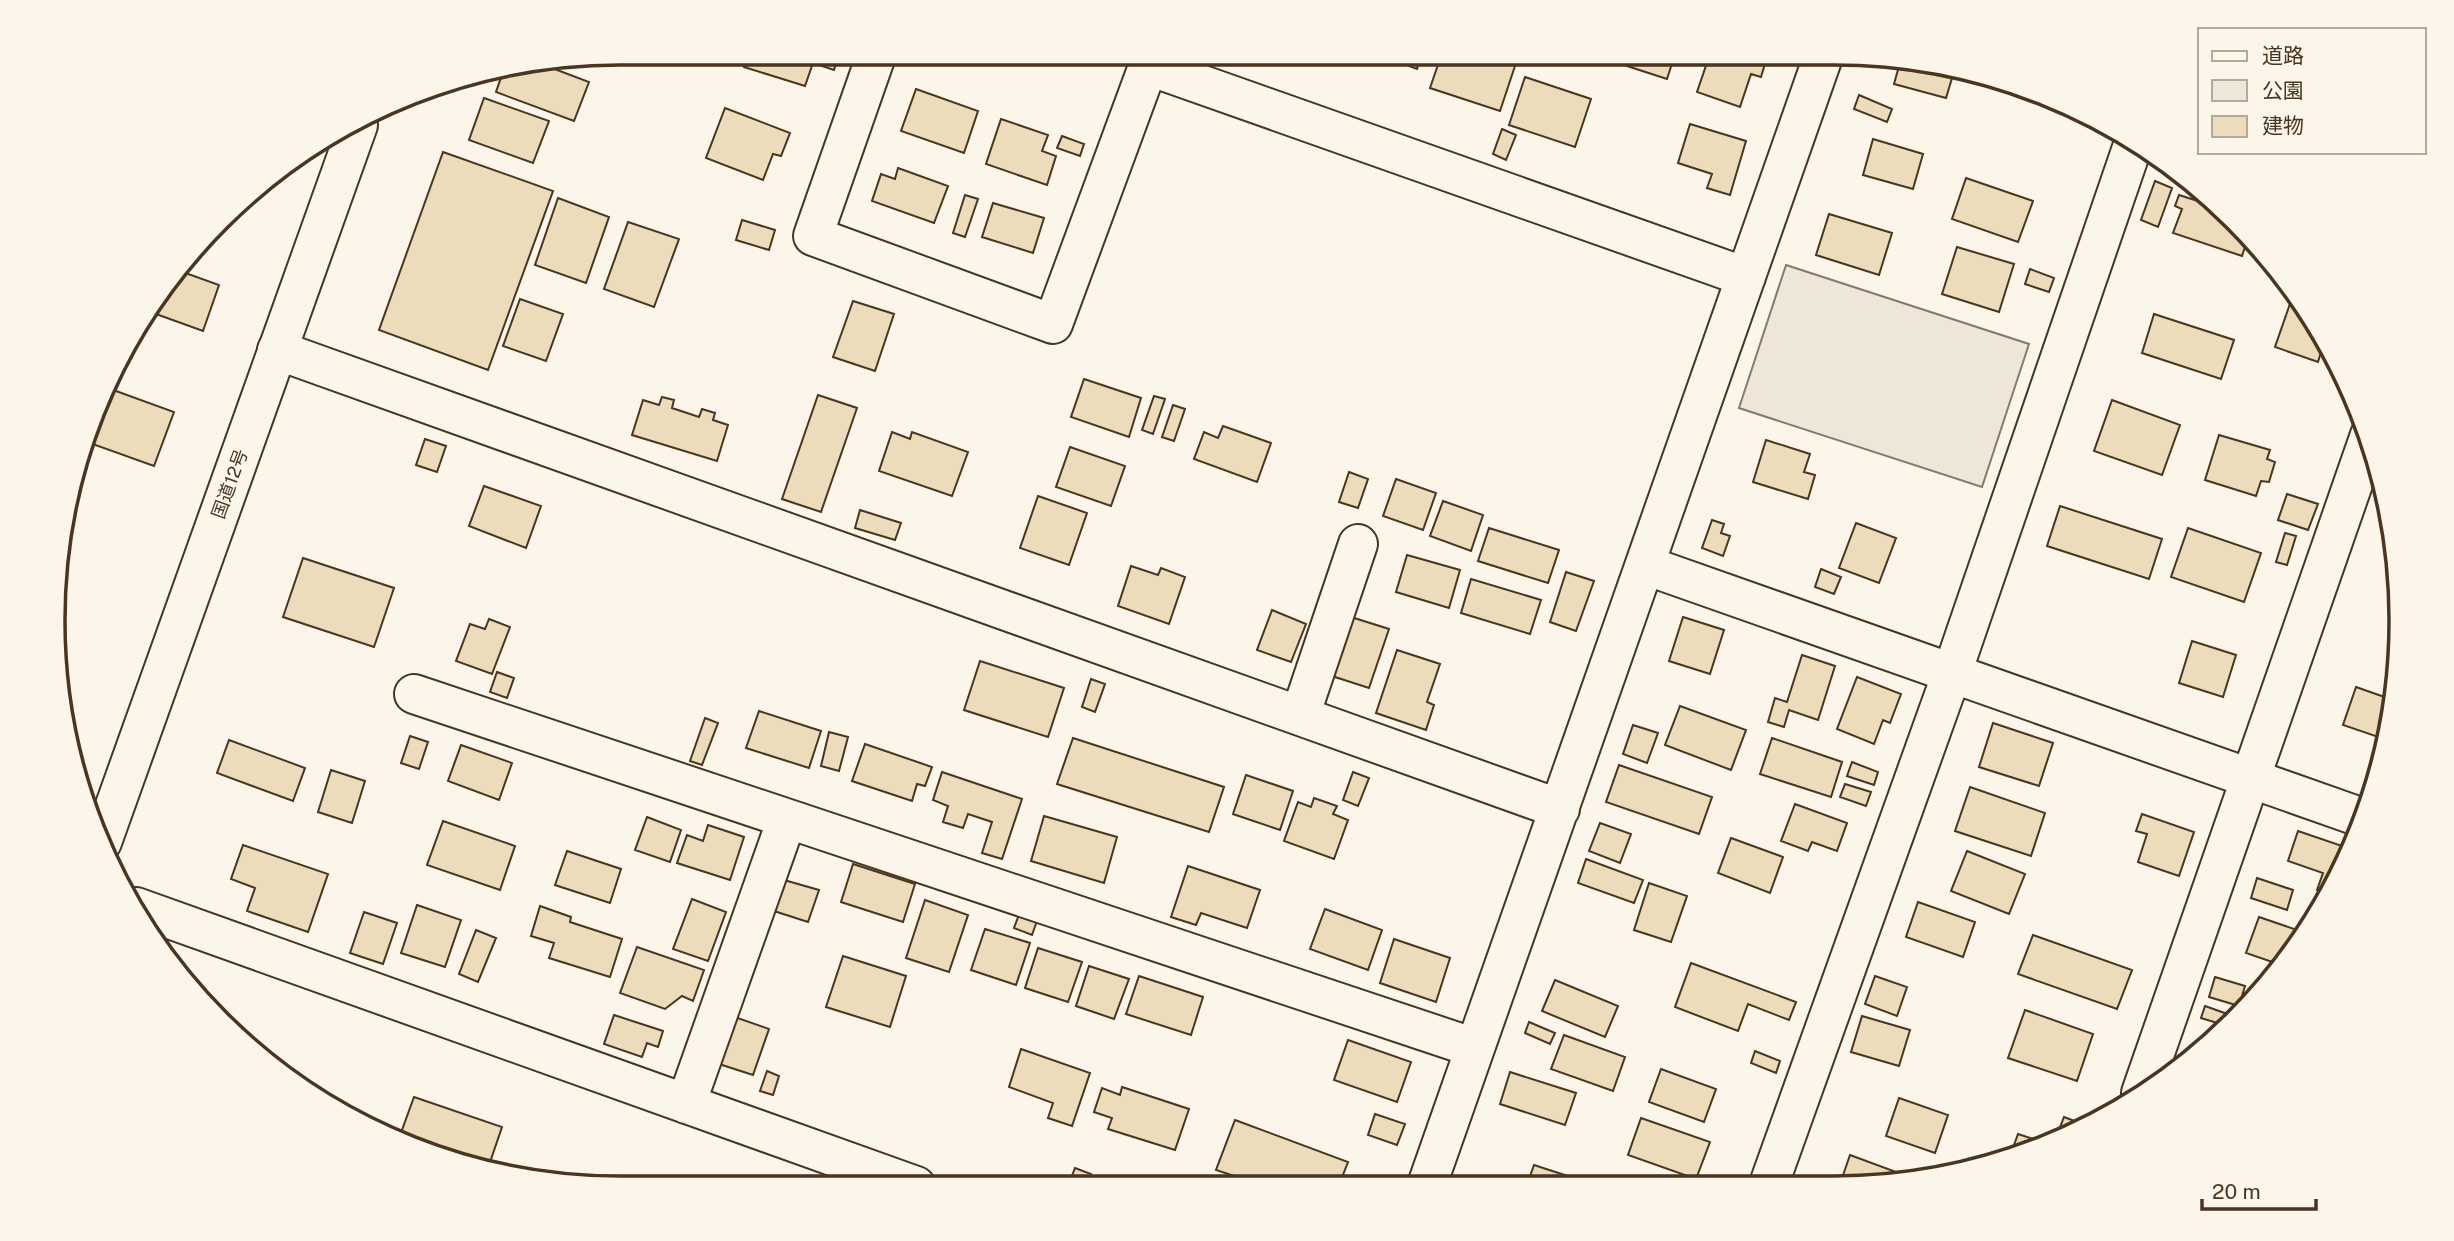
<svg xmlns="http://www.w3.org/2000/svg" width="2454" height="1241" font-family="'Public Sans','Noto Sans JP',sans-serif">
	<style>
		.green { fill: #ede6d9; stroke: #887966; stroke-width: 2 }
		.building { fill: #ecdcbc; stroke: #4a3520; stroke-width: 2 }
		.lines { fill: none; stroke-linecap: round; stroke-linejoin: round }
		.minor-casing { stroke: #4a3520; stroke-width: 42 }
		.highway-casing { stroke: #4a3520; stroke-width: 42 }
		.minor { stroke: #fbf6e9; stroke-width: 38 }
		.highway { stroke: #fbf6e9; stroke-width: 38 }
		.labels { text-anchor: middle; stroke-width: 5; stroke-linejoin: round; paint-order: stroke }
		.street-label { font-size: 18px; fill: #4a3520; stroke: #fbf6e9 }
		.rim { fill: none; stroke: #4a3520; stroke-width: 3.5 }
	</style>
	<rect width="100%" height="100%" fill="#fbf6e9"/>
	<path class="green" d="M1786,265l243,79 -47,143 -243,-79z"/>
	<path class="building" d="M748,53h87l4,1 -5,16 -21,-7 -8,23 -61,-19z
		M1392,53h30l-5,16 -27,-10z
		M1442,53h44l30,10 -16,48 -70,-23z
		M1630,53l45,1 -8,25 -40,-13z
		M1710,54h46l11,3 -6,20 -10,-3 -11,33 -43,-15z
		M1901,59l54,9 -9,30 -52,-14z
		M544,65l45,17 -15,39 -78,-29 7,-20z
		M1525,77l66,22 -16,48 -66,-22z
		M916,89l62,22 -14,42 -63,-22z
		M1859,95l33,14 -5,13 -33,-13z
		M484,98l65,23 -16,42 -64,-23z
		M725,108l65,25 -9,23 -8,-2 -10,26 -57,-22z
		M1001,119l47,16 -6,16 14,5 -9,29 -61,-21z
		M1690,124l56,17 -16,54 -23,-7 5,-14 -34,-11z
		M1502,129l14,6 -10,25 -13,-6z
		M1062,136l22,8 -4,12 -23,-8z
		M1873,139l50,15 -10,35 -50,-14z
		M443,152l110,39 -65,179 -109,-40z
		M898,168l50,18 -14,37 -62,-22 9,-27 14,5z
		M1966,178l67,23 -15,41 -66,-23z
		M2155,181l17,7 -14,39 -17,-7z
		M965,195l13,4 -13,38 -12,-4z
		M2179,195l41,13 29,27 -7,21 -69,-23 9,-24 -7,-3z
		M558,198l51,19 -23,66 -51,-18z
		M993,203l51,15 -11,35 -51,-16z
		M1829,214l63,19 -13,42 -63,-20z
		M742,220l33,10 -6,20 -33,-10z
		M628,222l51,17 -25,68 -50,-18z
		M1957,247l57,17 -15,48 -57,-18z
		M2030,269l24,9 -5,14 -24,-8z
		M180,271l39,14 -16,46 -58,-21z
		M2293,295l37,52 -7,-2 -5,17 -43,-15z
		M520,299l43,15 -17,47 -43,-15z
		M853,301l41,13 -19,57 -42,-14z
		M2154,314l80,26 -13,39 -79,-26z
		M1084,379l57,19 -12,39 -58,-20z
		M105,387l69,25 -20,54 -70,-25 12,-37z
		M818,395l39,13 -36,104 -39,-13z
		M1154,396l11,3 -12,35 -11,-4z
		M662,397l12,3 -2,8 27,9 3,-8 13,4 -2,7 15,5 -11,36 -85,-26 11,-35 16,5z
		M2112,400l68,25 -18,50 -68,-24z
		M1173,405l12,4 -11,32 -12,-4z
		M1223,426l48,17 -14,39 -63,-23 10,-27 14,6z
		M892,432l18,7 2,-7 56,20 -16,44 -73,-25z
		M2219,435l51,15 -3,9 8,3 -6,20 -8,-1 -5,15 -51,-16z
		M425,439l21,7 -9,26 -21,-7z
		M1766,440l44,14 -6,18 11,3 -7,24 -55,-17z
		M1070,447l55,19 -14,40 -55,-19z
		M1349,472l19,7 -10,29 -19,-6z
		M1396,479l40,14 -13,37 -40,-14z
		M484,486l57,20 -15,42 -57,-22z
		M2287,494l31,10 -10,26 -30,-10z
		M1038,496l49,17 -18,52 -49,-17z
		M1443,501l40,14 -12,36 -41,-15z
		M2060,506l102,33 -13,40 -102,-33z
		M860,510l41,13 -6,17 -40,-12z
		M1712,520l12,4 -3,9 9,3 -7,20 -21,-8z
		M1856,523l40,15 -17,45 -40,-15z
		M1489,528l70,22 -11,33 -70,-22z
		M2188,528l73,25 -17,49 -73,-25z
		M2285,533l11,3 -9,29 -11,-3z
		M1407,555l53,15 -11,38 -53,-16z
		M303,558l91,30 -20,59 -91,-30z
		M1131,566l27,9 3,-7 24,9 -16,47 -51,-18z
		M1821,569l20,8 -7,17 -19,-7z
		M1566,572l28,9 -18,50 -26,-9z
		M1471,579l70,21 -11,34 -69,-21z
		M1272,610l34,14 -15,38 -34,-12z
		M1351,617l38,12 -20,59 -37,-12z
		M1683,617l41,13 -14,44 -41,-13z
		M489,619l21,8 -18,47 -36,-13 14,-37 15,5z
		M2192,641l44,14 -13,42 -44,-14z
		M2400,647v10l-3,20 -7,-2z
		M1397,650l43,14 -13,38 7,3 -8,25 -50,-17z
		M1802,655l33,11 -17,54 -29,-10 -5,17 -16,-5 7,-24 12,4z
		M980,661l84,27 -16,49 -84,-27z
		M497,672l17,6 -7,20 -17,-6z
		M1857,677l44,17 -11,29 -7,-3 -9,24 -37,-15z
		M1091,679l14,5 -10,28 -13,-5z
		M2356,687l37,13 -6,40 -44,-15z
		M1680,706l66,24 -15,40 -66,-25z
		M759,711l62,20 -12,37 -63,-20z
		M705,718l13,5 -16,42 -12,-4z
		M1993,723l60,20 -14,43 -60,-19z
		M1633,725l25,8 -11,30 -24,-9z
		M829,732l19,5 -9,34 -18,-5z
		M410,736l18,6 -9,27 -18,-6z
		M1073,738l151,49 -15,45 -152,-48z
		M1772,738l70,24 -11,35 -71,-23z
		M229,740l76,28 -12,33 -76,-28z
		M865,744l67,23 -7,19 -8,-2 -5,17 -60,-20z
		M461,745l51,18 -13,37 -51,-19z
		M1852,762l26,10 -4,13 -27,-9z
		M1619,765l93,32 -13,37 -93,-32z
		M331,770l34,11 -13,42 -34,-11z
		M942,772l80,27 -20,60 -20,-6 10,-31 -24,-8 -5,14 -20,-6 5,-16 -15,-6z
		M1353,772l16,6 -11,28 -15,-6z
		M1246,775l47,16 -13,39 -47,-16z
		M1845,784l26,8 -5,14 -26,-9z
		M1970,787l75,26 -14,43 -76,-25z
		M1314,798l23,8 -4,8 15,6 -14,39 -50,-18 14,-39 13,5z
		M1795,804l52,19 -10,28 -25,-9 -4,9 -27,-10z
		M2142,814l52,18 -15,44 -41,-14 9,-28 -11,-3z
		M1044,816l73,21 -13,46 -73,-22z
		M647,817l34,13 -11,32 -35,-12z
		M443,821l72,25 -15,44 -73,-25z
		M1600,823l31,11 -11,29 -31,-12z
		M708,825l36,12 -14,43 -53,-17 10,-28 16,6z
		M2298,831l53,18 -8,22 -15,23 -11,-4 6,-17 -35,-12z
		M1731,838l52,19 -13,36 -52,-20z
		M243,845l85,29 -20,58 -61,-21 8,-23 -24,-9z
		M567,851l54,18 -11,34 -55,-18z
		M1967,851l58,23 -16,40 -58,-23z
		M1586,859l57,21 -9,23 -56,-20z
		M853,864l62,20 -12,38 -62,-20z
		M1188,866l72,24 -13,38 -46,-15 -5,12 -25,-8z
		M2257,878l36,12 -6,20 -36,-12z
		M784,880l35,10 -11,32 -34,-11z
		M1649,883l38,13 -16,46 -37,-12z
		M692,899l34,13 -18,49 -35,-12z
		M925,900l43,15 -19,57 -43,-14z
		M1918,902l57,20 -12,35 -57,-20z
		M417,905l44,15 -16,47 -44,-14z
		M540,906l31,11 -1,5 52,17 -12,38 -61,-19 5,-15 -23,-7z
		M1325,909l57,21 -14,40 -58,-21z
		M364,912l33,11 -14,41 -33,-11z
		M1020,912l18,6 -6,17 -18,-7z
		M2259,917l44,15 -22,33 -35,-12z
		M985,929l45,14 -14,42 -45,-15z
		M476,930l20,8 -18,44 -19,-8z
		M2033,935l99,35 -15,39 -99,-35z
		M1394,939l56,19 -14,44 -56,-19z
		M637,947l67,23 -11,31 -11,-5 -17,13 -45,-16z
		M1038,948l44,14 -14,40 -43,-14z
		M843,956l63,20 -16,51 -64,-20z
		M1691,963l105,39 -7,18 -41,-16 -10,27 -63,-24z
		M1089,966l40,13 -15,40 -38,-13z
		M1139,976l64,21 -12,38 -65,-21z
		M1875,976l32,11 -10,29 -32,-12z
		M2215,977l30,9 -6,20 -30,-9z
		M1555,980l63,26 -13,31 -63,-26z
		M2205,1006l28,10 -2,7 -4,3 -26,-8z
		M2025,1010l68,24 -16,47 -69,-23z
		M614,1015l49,16 -5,16 -11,-4 -5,14 -38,-13z
		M732,1016l37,13 -16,46 -37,-12z
		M1862,1016l48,14 -11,36 -48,-14z
		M1529,1022l26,11 -5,11 -25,-11z
		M1564,1035l61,22 -12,34 -62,-22z
		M1348,1040l63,22 -14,40 -63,-22z
		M1021,1049l69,24 -18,53 -24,-8 5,-15 -44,-16z
		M1755,1051l25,10 -4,12 -25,-10z
		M1661,1069l55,20 -12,33 -55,-20z
		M767,1071l12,5 -6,19 -13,-4z
		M1510,1072l66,21 -11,32 -65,-21z
		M1122,1087l67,22 -14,41 -67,-21 4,-11 -18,-6 8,-24 18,7z
		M414,1097l88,30 -15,44 -89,-30z
		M1899,1098l49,17 -13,38 -49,-17z
		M1375,1114l30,10 -8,21 -29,-10z
		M2064,1117l21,8 -15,9 -11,-4z
		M1641,1118l69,24 -14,37 -68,-24z
		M1235,1120l113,42 -9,23 -104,-1 2,-7 -21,-7z
		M2018,1134l34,11 -42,11z
		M1850,1155l57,21 -3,8h-64z
		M1534,1165l52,17 -1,3h-58z
		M1075,1168l16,6 -5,12h-18z"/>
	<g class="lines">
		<defs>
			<path id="minor" d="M877,53l-64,183 240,88 100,-271
				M1149,66l597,211
				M277,350l1283,459
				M1645,565l718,253
				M414,694l1061,354
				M1300,716l58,-172
				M136,907l780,279
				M2141,1093l229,-658
				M686,1104l101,-285
				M1769,1184l183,-511 182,-531
				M1427,1185l397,-1131"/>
			<path id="highway" d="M102,842l256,-717"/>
		</defs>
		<use href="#minor" class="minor-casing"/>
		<use href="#highway" class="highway-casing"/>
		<use href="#minor" class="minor"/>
		<use href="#highway" class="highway"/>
	</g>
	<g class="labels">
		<g class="street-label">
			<text transform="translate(230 484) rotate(-70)" y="6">国道12号</text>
		</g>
	</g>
	<path d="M0 0H2454V1241H0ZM620 65H1834A555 555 0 0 1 2389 620V621A555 555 0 0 1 1834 1176H620A555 555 0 0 1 65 621V620A555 555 0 0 1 620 65Z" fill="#fbf6e9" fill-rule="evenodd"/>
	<path class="rim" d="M620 65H1834A555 555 0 0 1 2389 620V621A555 555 0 0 1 1834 1176H620A555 555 0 0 1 65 621V620A555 555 0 0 1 620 65Z"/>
	<rect x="2198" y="28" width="228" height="126" fill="#fbf6e9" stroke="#b4a999" stroke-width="2"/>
	<rect x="2212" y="51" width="35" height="10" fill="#fbf6e9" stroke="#b4a999" stroke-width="2"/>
	<text x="2262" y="63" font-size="21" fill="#4a3520">道路</text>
	<rect x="2212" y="80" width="35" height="21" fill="#ede6d9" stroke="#b4a999" stroke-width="2"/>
	<text x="2262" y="98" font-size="21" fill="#4a3520">公園</text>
	<rect x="2212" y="116" width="35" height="21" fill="#ecdcbc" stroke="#b4a999" stroke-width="2"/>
	<text x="2262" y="133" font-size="21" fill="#4a3520">建物</text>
	<path d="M2202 1199v10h114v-10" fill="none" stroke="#4a3520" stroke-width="3.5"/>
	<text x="2212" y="1199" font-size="21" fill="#4a3520" stroke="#fbf6e9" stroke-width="5" paint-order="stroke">20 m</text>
</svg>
